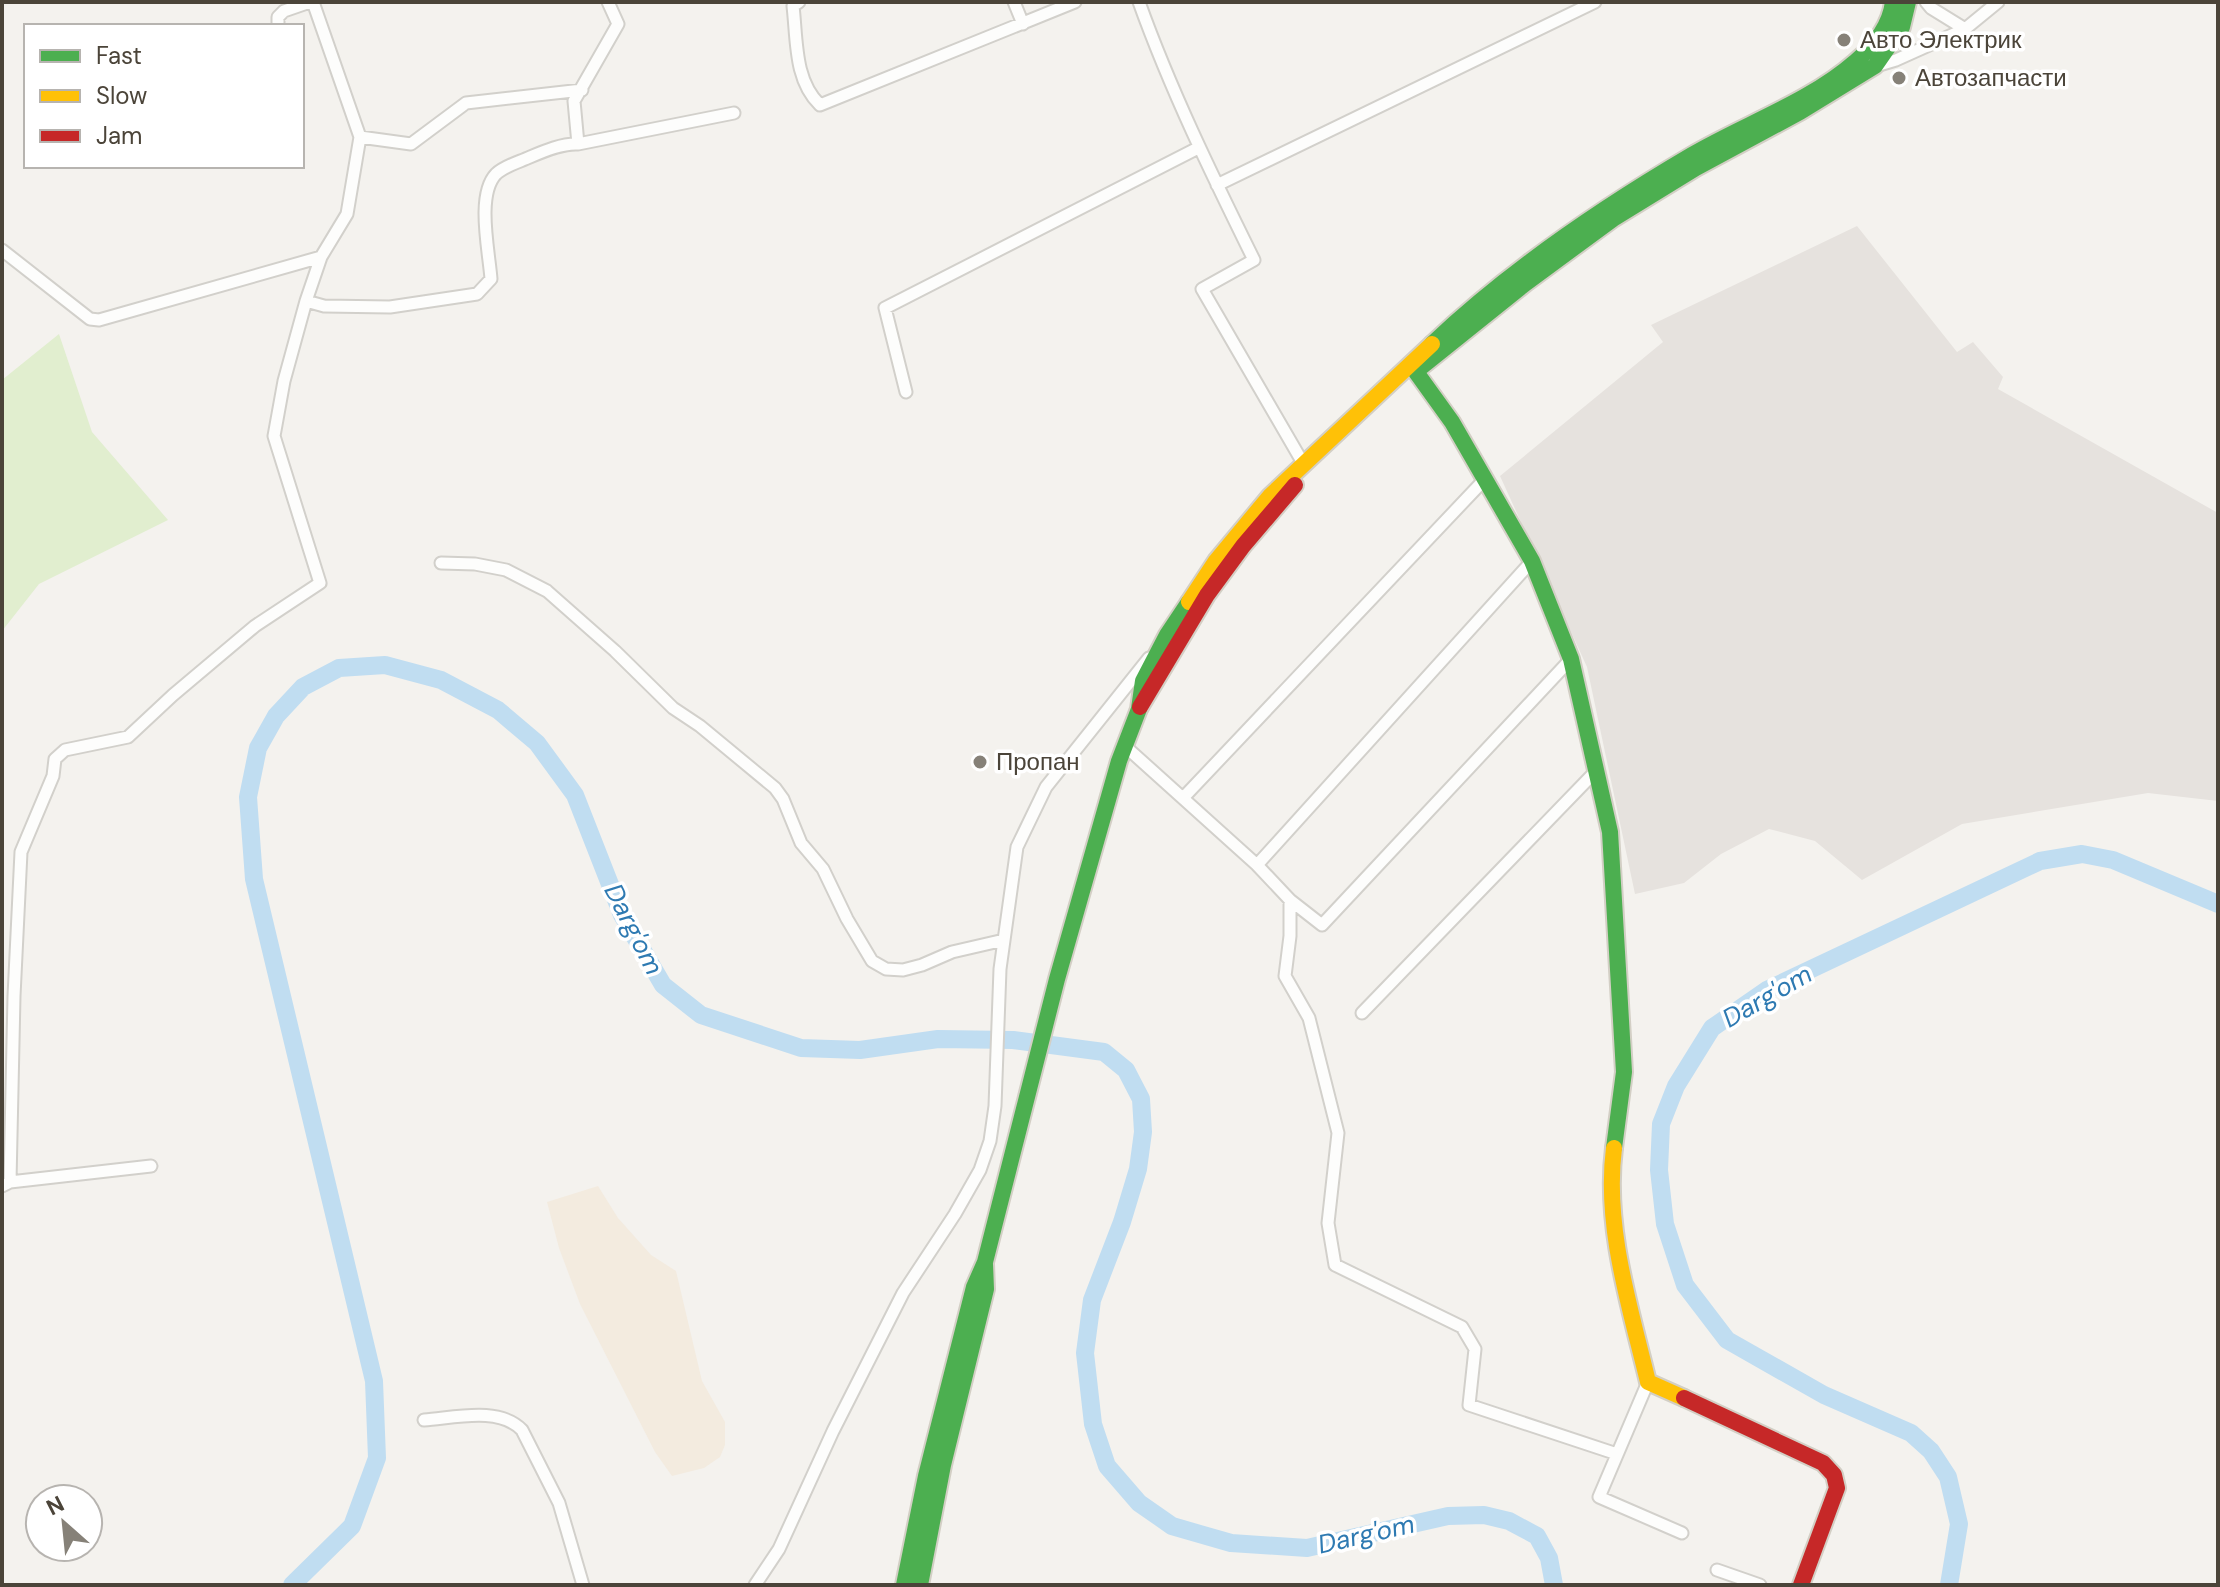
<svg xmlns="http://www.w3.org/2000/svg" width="2220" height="1587" font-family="'DM Sans',sans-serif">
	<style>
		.commercial { fill: #f3ebdf }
		.industrial { fill: #e6e2de }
		.green { fill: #e1eecf }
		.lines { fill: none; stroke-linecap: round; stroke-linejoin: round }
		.river { stroke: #c0ddf1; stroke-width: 18 }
		.street-casing { stroke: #d2d0cb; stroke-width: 15 }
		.fast-casing { stroke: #d3cfc5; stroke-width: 20 }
		.slow-casing { stroke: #d3cfc5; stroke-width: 20 }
		.jam-casing { stroke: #d3cfc5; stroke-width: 20 }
		.street { stroke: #fdfdfc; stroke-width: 11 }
		.fast { stroke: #4caf50; stroke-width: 16 }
		.slow { stroke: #ffc107; stroke-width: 16 }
		.jam { stroke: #c62828; stroke-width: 16 }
		.poi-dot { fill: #868178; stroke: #fff; stroke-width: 3 }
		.labels { text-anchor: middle; stroke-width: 7; stroke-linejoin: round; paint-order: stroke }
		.poi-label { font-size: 24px; fill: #4b4439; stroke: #fff; text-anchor: start }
		.water-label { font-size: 26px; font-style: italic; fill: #2e7ab2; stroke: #fff }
	</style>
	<rect width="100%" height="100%" fill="#f4f2ee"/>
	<path class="commercial" d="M598,1186l20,32 33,37 25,16 26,110 23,41v23l-5,12 -16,11 -32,8 -17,-24 -75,-148 -21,-56 -12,-46z"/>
	<path class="industrial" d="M1857,226l100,126 16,-10 30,35 -5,12 220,124v288l-70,-8 -186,31 -100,56 -47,-39 -46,-12 -48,25 -37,29 -49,11 -48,-227 -87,-191 163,-134 -12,-17z"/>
	<path class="green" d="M59,334l33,98 76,88 -129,64 -37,47v-251z"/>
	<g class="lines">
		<path class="river" d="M292,1585l60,-59 25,-68 -3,-77 -120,-502 -6,-82 10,-49 18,-32 27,-29 36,-19 46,-3 56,15 57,30 39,33 38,52 47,120 41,70 38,30 100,33 59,2 78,-11 75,1 91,12 22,18 15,29 2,33 -5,37 -16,53 -30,78 -7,53 8,71 14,42 32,37 33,23 59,17 76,5 141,-32 36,-1 25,6 28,15 12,22 5,27
			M1949,1585l10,-61 -11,-47 -17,-26 -20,-18 -87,-38 -97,-55 -42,-55 -20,-61 -6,-54 2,-46 15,-38 36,-58 55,-38 273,-129 42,-7 31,6 105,44"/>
		<defs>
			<path id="street" d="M799,2l-6,4c4,34 1,74 27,99l255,-103
				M1014,2l9,22
				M1139,2c32,89 73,173 115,258l-52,29 101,174
				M278,26v-9l6,-6 26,-9
				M1965,29l33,-27
				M1876,66l20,-6 69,-31 -34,-21 -5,-6
				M360,137l51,7 55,-41 116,-13
				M578,144l-4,-43 44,-77 -10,-22
				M1217,185l378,-183
				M2,250l88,69 9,1 222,-63
				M306,301l18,5 66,1 87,-13 14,-15c-2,-28 -15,-84 5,-105 8,-8 23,-12 34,-17 14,-6 33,-14 48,-13l156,-31
				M906,392l-21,-84 313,-160
				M441,563l34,1 31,6 41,21 68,60 58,57 27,18 75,62 8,11 18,44 22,26 24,50 25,42 14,8 17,1 19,-5 30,-13 52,-12
				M1126,747l131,118 33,35v36l-5,40 24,42 29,115 -10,90 7,42 127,62 13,22 -6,56 148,49
				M1183,798l303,-320
				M1257,865l275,-304
				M1290,900l32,25 249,-266
				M1362,1013l234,-242
				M10,1182l4,-186 7,-144 32,-76 2,-17 10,-9 63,-13 45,-42 82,-69 65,-43 -46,-147 10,-55 22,-80 15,-44 26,-43 13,-77 -47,-135
				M2,1186l8,-4 141,-16
				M1648,1382l-49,115 83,36
				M424,1420c30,-2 75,-14 98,10l37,73 24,82
				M1717,1570l43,15
				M755,1585l24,-36 54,-118 70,-138 52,-79 25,-44 10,-29 5,-35 5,-137 17,-122 29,-60 103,-129"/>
			<path id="fast" d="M1432,344c78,-74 168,-135 260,-189 51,-30 119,-54 163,-93 19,-16 35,-36 38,-60
				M1420,368l106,-85 87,-64 83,-51 104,-56 75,-46 27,-39 6,-25
				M1416,372l36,50 80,139 39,98 39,173 14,240 -10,76
				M904,1585l22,-109 48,-189 11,-25 72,-283 62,-218 20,-52 4,-28 24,-46 22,-33
				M920,1585l23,-120 43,-176 -1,-25"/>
			<path id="slow" d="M1189,602l27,-41 54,-65 162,-152
				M1614,1148c-10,78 16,159 34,234l36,16"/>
			<path id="jam" d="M1140,707l67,-112 36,-49 52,-61
				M1684,1398l139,65 11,12 3,13 -36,97"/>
		</defs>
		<use href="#street" class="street-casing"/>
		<use href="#fast" class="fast-casing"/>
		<use href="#slow" class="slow-casing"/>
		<use href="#jam" class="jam-casing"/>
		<use href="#street" class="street"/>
		<use href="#fast" class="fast"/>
		<use href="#slow" class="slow"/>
		<use href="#jam" class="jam"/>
	</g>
	<g class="poi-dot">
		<circle cx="1844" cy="40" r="8"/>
		<circle cx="1899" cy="78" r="8"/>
		<circle cx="980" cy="762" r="8"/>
	</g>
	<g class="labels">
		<g class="poi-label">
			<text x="1860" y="48">Авто Электрик</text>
			<text x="1915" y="86">Автозапчасти</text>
			<text x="996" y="770">Пропан</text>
		</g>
		<g class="water-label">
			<text transform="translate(634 929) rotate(63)" y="9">Darg'om</text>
			<text transform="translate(1767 996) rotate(-30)" y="9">Darg'om</text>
			<text transform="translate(1366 1534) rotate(-13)" y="9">Darg'om</text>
		</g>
	</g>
	<rect width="2220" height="1587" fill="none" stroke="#4b4439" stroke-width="8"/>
	<rect x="24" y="24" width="280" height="144" fill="#ffffff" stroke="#b7b4b0" stroke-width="2"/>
	<rect x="40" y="50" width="40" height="12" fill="#4caf50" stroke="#b7b4b0" stroke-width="2"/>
	<text x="96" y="64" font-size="24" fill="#4b4439">Fast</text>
	<rect x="40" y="90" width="40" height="12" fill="#ffc107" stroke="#b7b4b0" stroke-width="2"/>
	<text x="96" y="104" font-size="24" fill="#4b4439">Slow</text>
	<rect x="40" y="130" width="40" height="12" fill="#c62828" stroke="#b7b4b0" stroke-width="2"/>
	<text x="96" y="144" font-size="24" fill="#4b4439">Jam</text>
	<g transform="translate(64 1523) rotate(333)"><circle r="38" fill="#ffffff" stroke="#b7b4b0" stroke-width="2"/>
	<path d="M0-6L14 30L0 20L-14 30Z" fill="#868178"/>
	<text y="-12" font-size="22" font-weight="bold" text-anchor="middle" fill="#4b4439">N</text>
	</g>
</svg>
